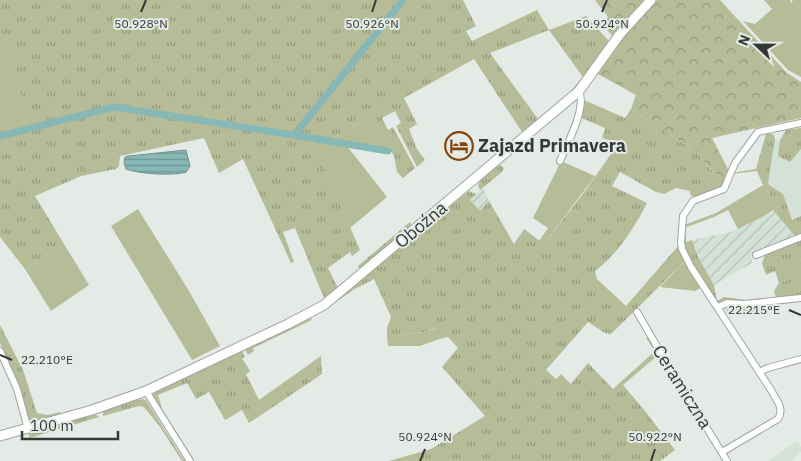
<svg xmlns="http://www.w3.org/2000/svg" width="801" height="461" font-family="'IBM Plex Sans',sans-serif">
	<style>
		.built { fill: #d3e1d6 }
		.industrial { fill: url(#industrial-furrows) }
		.grass { fill: url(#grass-tufts) }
		.forest { fill: url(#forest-crowns) }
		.garden { fill: #b6bb98 }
		.water { fill: url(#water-rules); stroke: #6f928f }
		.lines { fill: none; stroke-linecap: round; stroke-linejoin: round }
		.canal { stroke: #87b8b5; stroke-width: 7 }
		.minor-casing { stroke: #9fa5a0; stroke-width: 8 }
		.tertiary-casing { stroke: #9fa5a0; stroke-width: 11 }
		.minor { stroke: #fff; stroke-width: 6 }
		.tertiary { stroke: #fff; stroke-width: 9 }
		.ticks { fill: none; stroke: #363836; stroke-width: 2 }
		.labels { text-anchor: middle; stroke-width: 4; stroke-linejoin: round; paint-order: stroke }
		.poi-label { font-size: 18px; font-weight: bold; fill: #363836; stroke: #e4eae5; text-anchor: start }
		.street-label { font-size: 18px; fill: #363836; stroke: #e4eae5 }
		.ticks-label { font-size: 12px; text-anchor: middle; fill: #363836; stroke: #e4eae5; stroke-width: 4; stroke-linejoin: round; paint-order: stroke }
	</style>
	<defs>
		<pattern id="industrial-furrows" width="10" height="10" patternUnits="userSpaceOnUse" patternTransform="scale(1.25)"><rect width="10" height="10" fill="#d3e1d6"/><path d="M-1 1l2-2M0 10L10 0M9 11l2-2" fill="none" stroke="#b6c2b8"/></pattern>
		<pattern id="grass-tufts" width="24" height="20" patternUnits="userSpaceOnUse" patternTransform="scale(1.25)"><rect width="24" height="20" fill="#b6bb98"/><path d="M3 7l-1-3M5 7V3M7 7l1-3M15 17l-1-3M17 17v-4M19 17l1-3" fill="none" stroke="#95997d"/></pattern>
		<pattern id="forest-crowns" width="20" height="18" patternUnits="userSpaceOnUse" patternTransform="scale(1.25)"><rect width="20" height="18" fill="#b6bb98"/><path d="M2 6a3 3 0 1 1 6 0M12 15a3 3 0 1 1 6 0" fill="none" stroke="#95997d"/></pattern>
		<pattern id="water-rules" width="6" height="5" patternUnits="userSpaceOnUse" patternTransform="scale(1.25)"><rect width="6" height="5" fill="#87b8b5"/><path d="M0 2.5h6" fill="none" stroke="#6f9794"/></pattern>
	</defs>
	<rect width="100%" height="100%" fill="#e4eae5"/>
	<path class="built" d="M801,129v105l-28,-24 4,-3 -14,-22 7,-47 13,3z
		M796,441l5,6v4l-9,10h-23z"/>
	<path class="industrial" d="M483,188l6,13 -9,10 -10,-11z
		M773,210l22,26 -39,16 -5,3 1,8 -38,22 -16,-28 -6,-17 39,-8 20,-9z"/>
	<path class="grass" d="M0,0h463l13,26 -10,5 6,10 65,-31 12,20 37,-14 23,25 -29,41 -14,14 17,-19 -34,-47 -59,23 48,66 23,-18 -65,54 -3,-2 3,-3 2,3 24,-21 -48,-73 -70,39 13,26 -8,5 8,20 8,11 -8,7 -21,-41 5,-3 -6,-12 -13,7 6,12 5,-3 22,41 -12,10 -6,-6 -3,-16 -23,-40 -44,25 -16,-3 49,112 -8,6 -2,-4 -22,16 10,20 22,-18 -2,-4 52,-44 1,2 -2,5 -85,69 -29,-70 -12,4 11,30 -3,1 -48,-104 -24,14 -15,-35 -84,18 -1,10 -3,3 -35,7 -46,20 29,48 -39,25 -25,-32v-98l92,-26 -92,21z
		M584,100l41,18 6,-9 66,43 11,15 17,15c-6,10 -25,18 -35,13v-4l-14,-3 -12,6 -8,-2 -36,-20 -8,14 35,17c-13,25 -29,51 -52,68l2,8 29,27 53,-61 7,15 -75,74 -6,-1 -17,-11 -42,48 10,9 5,-5 10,10 17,-21 25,26 42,-38 -9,-13h2l10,17 -35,30 22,26 30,39 -15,11h-271l42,-12 54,-33 -43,-49 16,-19 -10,-11 -8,2 -4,-11 -12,4 -37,4v-8l4,-11 -17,-38 -21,11 -14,10 1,-3 98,-81 2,1 5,-4 -1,-2 25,-20 7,3 -6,6 10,11 9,-10 25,43 10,-15 20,15 38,-49 37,-52 -17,-5 3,-10 -26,-11z
		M801,128v21l-11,13 -12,-6 2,-16 6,-10z
		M769,133l5,2 1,4 -7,43 1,3 14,9 9,26 9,-4v18l-6,2 -22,-26 4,-4 -14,-21 -6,-14 -26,3 1,-1 24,-4 10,-35z
		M500,165l4,3 -2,4 -22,18 -2,-4c2,-9 14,-18 22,-21z
		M686,234v8l6,-2 6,17 16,28 3,16 7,-4 29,4 -10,1 -17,-2 -9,3c-14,-20 -33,-43 -34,-68z
		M801,239v21l-35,15 -4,-12 3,-8z
		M801,276v19l-29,3 4,-1 -2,-6 5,-8z
		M771,307v2l-18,4 -25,-3 3,9 -5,-10h17z
		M311,318l1,2 -59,28 1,3 -6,4 -3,-6z
		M0,325l23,45 14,43 11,2 12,-3 1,2 -26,8 -7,-3 -11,-39 -17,-37z
		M242,351l3,6 -3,1 8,13 -4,3 13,26 62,-44 1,18 -73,49 -7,-13 -17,10 -16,-28 -13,7 -9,-16 -29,12 5,17 -10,-17 2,-4z
		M136,398l1,2 6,-1 3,1 37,59h1l2,2h-4l-22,-34 -16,-20 -5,-1 -36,10v-6z
		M94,413l5,4 -69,21 -2,-5z"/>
	<path class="forest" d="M595,0h49l-31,36 -11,-11 6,-8z
		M657,0h63l67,73 14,9v36l-89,20 17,33 -4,11 -17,-15 -11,-15 -66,-43 5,-14 -38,-21 29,-41 26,-31 2,1z"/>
	<path class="garden" d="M764,0h26l1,3 2,-3h8v77l-13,-7 -45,-49 12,3 17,-15z
		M11,45l17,82 -25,6 -3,-13v-74z
		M371,116l21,36 -45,-6 40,51 -37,31 -39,-90 16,3z
		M561,161l34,15 -51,68 -5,-3 9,-13 -15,-10z
		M763,185l15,22 -16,10 -24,12 -10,-19 -14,7 -30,11v-3l32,-12z
		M138,209l51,82 31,55 -28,14 -81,-134z
		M64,244l25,41 -38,26 -26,-42z
		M686,260l16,27 -7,4 -35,-4z
		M801,260v16l-22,7 -4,-12z
		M437,328l3,11 -20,7h-32l-1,-10 37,-4z"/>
	<path class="water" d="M186,150l4,16 -4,6c-12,4 -47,2 -60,-3 -1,-3 -3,-8 -1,-12l4,-1z"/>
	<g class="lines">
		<path class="canal" d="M293,135l95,16
			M0,136l114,-29 179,28 3,-2 107,-133"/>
		<defs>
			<path id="minor" d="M560,161c7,-17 27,-53 19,-70
				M756,255l45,-18
				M718,307l9,-4 17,1 57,-6
				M637,312l25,43 65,106
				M0,351l17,38 11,40
				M759,372l9,-4 33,-9
				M146,391l44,70
				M722,452l56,-33c7,-10 -2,-20 -7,-29l-80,-123 -9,-18 -1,-7 2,-26 10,-15 31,-12 11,-26 23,-31 43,-9"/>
			<path id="tertiary" d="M0,436l92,-26 54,-19 142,-67 36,-19 255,-214 41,-57 31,-34"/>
		</defs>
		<use href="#minor" class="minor-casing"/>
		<use href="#tertiary" class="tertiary-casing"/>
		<use href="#minor" class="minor"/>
		<use href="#tertiary" class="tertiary"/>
	</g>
	<path class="ticks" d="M141,12l5,-12M372,12l4,-12M602,12l5,-12M789,310l12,5M0,355l12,5M420,461l5,-12M651,461l4,-12"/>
	<defs>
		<symbol id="hotel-ring" viewBox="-11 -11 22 22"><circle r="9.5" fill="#e4eae5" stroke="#83430a" stroke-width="1.5"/><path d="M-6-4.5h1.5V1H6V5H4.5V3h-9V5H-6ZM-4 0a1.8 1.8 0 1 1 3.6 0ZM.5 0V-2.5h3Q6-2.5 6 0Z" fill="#83430a"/></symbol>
	</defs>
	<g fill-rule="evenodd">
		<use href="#hotel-ring" x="443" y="130" width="32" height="32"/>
	</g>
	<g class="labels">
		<g class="poi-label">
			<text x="478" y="152">Zajazd Primavera</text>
		</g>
		<g class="street-label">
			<text transform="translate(421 225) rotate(-40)" y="6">Oboźna</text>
			<text transform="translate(682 387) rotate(58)" y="6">Ceramiczna</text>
		</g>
	</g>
	<g class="ticks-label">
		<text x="141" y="28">50.928°N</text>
		<text x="372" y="28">50.926°N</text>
		<text x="602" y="28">50.924°N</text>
		<text x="754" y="314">22.215°E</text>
		<text x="47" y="364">22.210°E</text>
		<text x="425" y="441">50.924°N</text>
		<text x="655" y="441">50.922°N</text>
	</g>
	<g transform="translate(756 45) rotate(292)" stroke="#e4eae5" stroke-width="4" paint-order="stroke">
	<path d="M0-4L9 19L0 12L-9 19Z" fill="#363836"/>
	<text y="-8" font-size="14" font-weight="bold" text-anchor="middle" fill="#363836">N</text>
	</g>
	<path d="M22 431v8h96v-8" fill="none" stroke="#363836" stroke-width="2.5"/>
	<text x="30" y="431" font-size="15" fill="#363836" stroke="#e4eae5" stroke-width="4" paint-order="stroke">100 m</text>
</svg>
